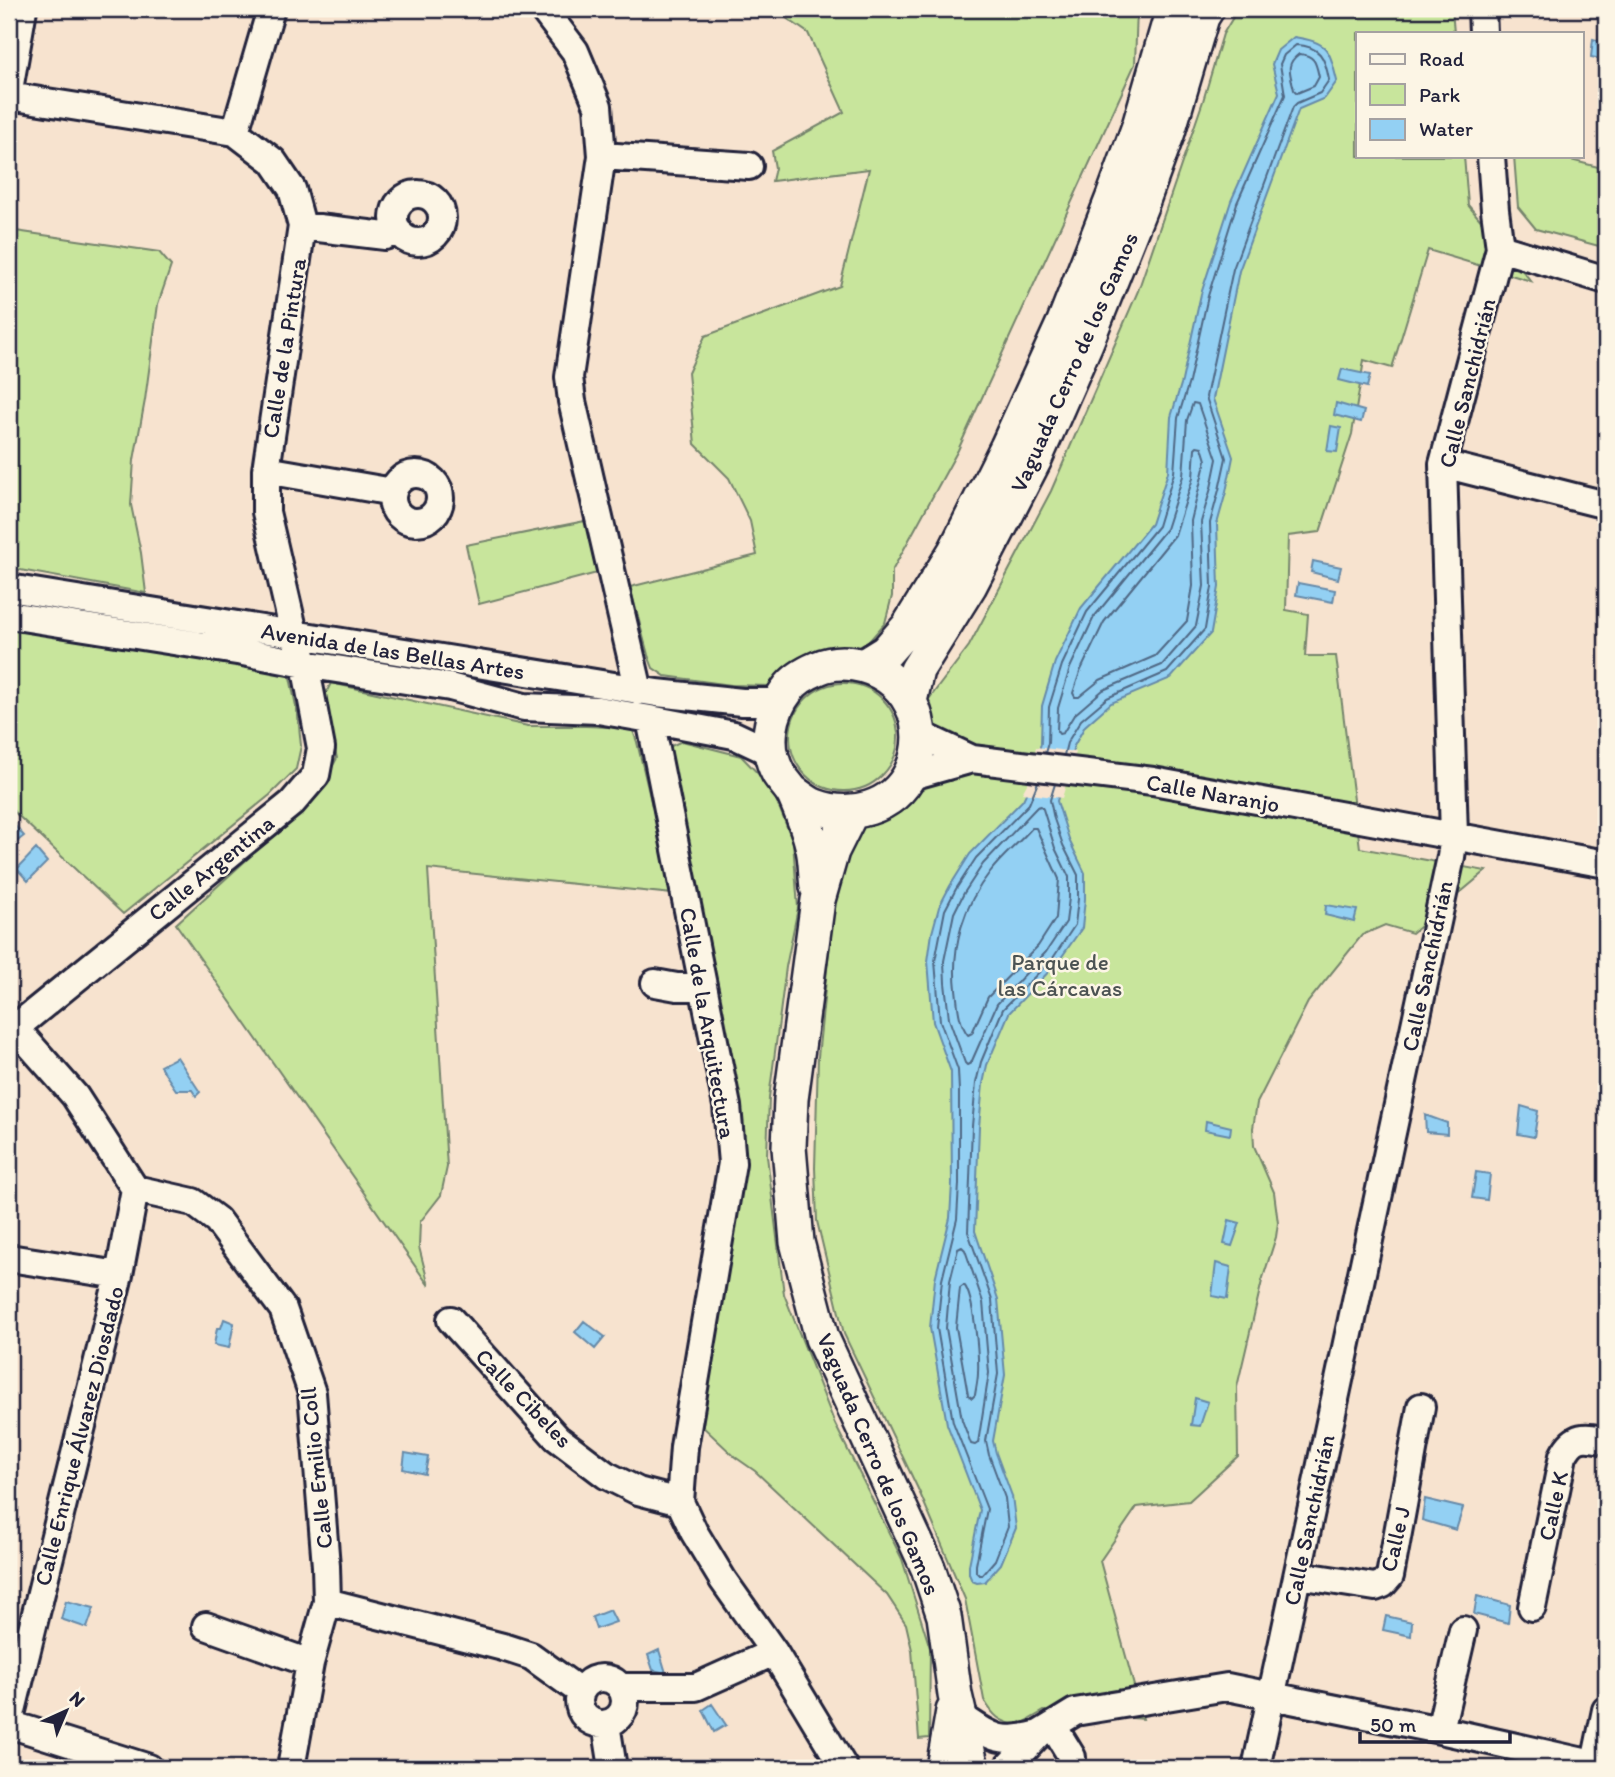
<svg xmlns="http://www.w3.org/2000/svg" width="1615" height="1777" font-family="Itim,sans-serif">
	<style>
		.green { fill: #c8e59c; stroke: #75846c; stroke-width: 2 }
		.water { fill: #93d0f3; stroke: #668aa9; stroke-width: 2 }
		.pier { fill: #f7e3cf }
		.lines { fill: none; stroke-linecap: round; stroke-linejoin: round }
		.shore { stroke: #4f6885; stroke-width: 2 }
		.minor-casing { stroke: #22223b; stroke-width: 32 }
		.major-casing { stroke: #22223b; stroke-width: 38 }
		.minor { stroke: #fcf5e5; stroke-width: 26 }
		.major { stroke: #fcf5e5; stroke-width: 33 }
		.labels { text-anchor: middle; stroke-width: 5; stroke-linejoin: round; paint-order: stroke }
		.street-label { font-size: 23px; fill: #22223b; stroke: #fcf5e5 }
		.park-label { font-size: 23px; fill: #4c5353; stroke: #fcf5e5 }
	</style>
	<rect width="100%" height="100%" fill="#f7e3cf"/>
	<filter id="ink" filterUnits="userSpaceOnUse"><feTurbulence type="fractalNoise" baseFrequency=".0143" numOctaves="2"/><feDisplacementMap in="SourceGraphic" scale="14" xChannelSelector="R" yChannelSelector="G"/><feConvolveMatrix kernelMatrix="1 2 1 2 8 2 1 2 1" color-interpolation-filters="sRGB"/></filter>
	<g filter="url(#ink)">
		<path class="green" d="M773,9h364l-2,55 -177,386 -66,121v25l-7,27 -28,32 -86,31 -40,-1 -66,-9 -12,-8 -5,-13 -18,-68 127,-32 -7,-34 -21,-43 -34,-34 -7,-71 17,-37 135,-50 29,-117 -97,12 3,-13 -3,-17 72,-39 -36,-79z
			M1238,9h214l2,24h-96v123h106l4,49 63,76 -103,-31 -36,118 -28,-8 -12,74 -32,98 -32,4 -2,74 22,4 -3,42h31l24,192 126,23 -74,62 -27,-8 -23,10 -54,67 -51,101 -4,25 1,18 20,46 4,31 -2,14 -14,44 -25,106 1,69 -49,45 -52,6 -37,54 43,158 -99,-8 -26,15c-19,-5 -24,-9 -34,-26l-19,-101 -46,-108 -75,-157 -27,-113 -2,-53 3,-111 24,-233 47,-9 37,-112 43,-57 82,-155 87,-200 65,-190 20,-67z
			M1514,156h41l51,13v79l-70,-19 -18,-22z
			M9,230l150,22 12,14 -13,38 -13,96 -11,60 -3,45 10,48 5,40 -137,-25z
			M585,521l12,52 -118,31 -13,-59z
			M9,627l280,45 9,44 3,30 -5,23 -26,26 -147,119 -114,-107z
			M331,683l197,43h58l46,2 5,14 36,152 -245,-25 19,298 -6,28 -21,27 -1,25 10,39 -253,-362 113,-103 33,-35 15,-28 -14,-59z
			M790 737a54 54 0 1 1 108 0a54 54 0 1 1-108 0Z
			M682,741l59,15 30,31 22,55 5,66 -12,59 -17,131 -2,58 17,138 51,130 67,135 28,89 -1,90 -10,1 -7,-89 -6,-26 -19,-29 -132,-124 -20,-14 -34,-32 20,-132 24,-133 -15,-111 -25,-108 -35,-180 1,-15z"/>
		<path class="water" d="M1294,37c35,5 35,12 43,44l-12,17 -26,11 -60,162 -26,128 20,58 -7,35 -9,32 2,63 -8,46 -40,45 -60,25 -26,23 -11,20 -17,55 13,41 15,31v26l-3,29 -24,34 -49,51 -22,52 -4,19 -4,43 -4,104 23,68 7,76 -12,66 3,12 16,43 4,32 -15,36 -16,18 -8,1 -5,-2 -3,-7v-9l11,-55 -33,-86 -17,-96 5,-49 15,-61 2,-35 -1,-111 -18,-50 -5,-61 4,-28 7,-26 11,-21 20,-32 53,-54 7,-15 11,-42 1,-37 13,-44 26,-54 70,-84 17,-52 3,-55 11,-36 19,-87 30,-93 48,-108 -7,-29 6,-14z
			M1593,39l13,4v17l-15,-3z
			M1342,369l28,6 -3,12 -28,-7z
			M1336,403l28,8 -3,11 -27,-7z
			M1331,426l10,2 -4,24 -10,-1z
			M1313,561l28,6 -3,12 -27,-7z
			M1298,583l37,7 -2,12 -37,-7z
			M13,824l11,12 -15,12v-20z
			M36,849l11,13 -19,19 -11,-12z
			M1326,905l31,5 -3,12 -29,-7z
			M177,1057l23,35 -4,4 -4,-6h-16l-16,-24z
			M1521,1106l17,5 -4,26 -16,-3z
			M1425,1115l22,8v11l-21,-2z
			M1206,1121l25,6 -1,8 -25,-5z
			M1476,1172l14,2 -3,26 -15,-2z
			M1229,1220l11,3 -8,23 -8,-2z
			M1216,1263l15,4 -4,32 -15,-3z
			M224,1319l10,4 -5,25 -15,-3 3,-17h4z
			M584,1321l21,16 -10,12 -20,-17z
			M1195,1398l13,4 -8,24 -9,-1z
			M405,1453l23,4 -3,17 -22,-5z
			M1425,1499l38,9 -7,22 -34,-10z
			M1477,1596l33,9 -2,18 -34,-9z
			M66,1601l28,7 -7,20 -26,-9z
			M610,1610l6,12 -20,7 -4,-12z
			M1386,1616l26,6 -1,14 -28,-6z
			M659,1650l7,23 -13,-3 -5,-15z
			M712,1704l14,21 -12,7 -11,-22z"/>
		<path class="pier" d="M1036,747l40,5 -14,46 -40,-5 5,-9z"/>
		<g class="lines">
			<path class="shore" d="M1299,54c16,1 17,9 20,23l-5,9 -17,7 -3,-3c-3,-16 -10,-25 5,-36z
				M1193,403l5,1 19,55 -6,29 -10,34 3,64 -8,40 -34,39 -59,25 -29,25 -11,18 -4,1 -2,-3 1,-23 12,-40 24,-51 72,-88 17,-53 4,-56z
				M1197,446l5,1 4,13 -15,61 2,65 -6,35 -32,35 -55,24 -21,17h-4l-2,-4 7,-21 24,-50 71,-87 18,-57 2,-30z
				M1045,753l3,-10 1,-36 13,-42 25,-53 71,-86 16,-53 4,-55 11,-36 19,-86 29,-93 48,-108 -5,-31 4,-9 12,-10c24,1 29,12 33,35l-9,13 -23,10 -4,4 -60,162 -27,128 20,61 -7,32 -9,33 2,64 -7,42 -38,43 -60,26 -26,22 -14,23 -3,12
				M1038,782l-9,22 -53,54 -20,31 -11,21 -10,51 5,60 18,49 1,21v93l-2,35 -15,61 -5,48 16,94 34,87 -11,56v7l3,3h3l13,-15 13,-33 -3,-29 -16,-43 -3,-14 12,-67 -6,-74 -24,-68 4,-106 4,-43 5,-21 22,-53 50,-51 22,-33 3,-26v-24l-15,-30 -9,-26 -4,-19 5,-16
				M1041,806l2,3 12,39 14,29v21l-3,24 -20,30 -49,52 -26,59 -4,2 -2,-2 -16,-44 -4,-36 -1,-22 10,-48 10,-20 19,-29 54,-57z
				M1036,828l23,51 -3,39 -18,28 -50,51 -16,36 -4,2c-10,-13 -10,-30 -12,-46 -5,-43 8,-84 34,-117 12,-16 29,-29 42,-44z
				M962,1247l3,3 18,52 6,71 -11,70 -3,2 -4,-1 -9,-24 -16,-92 4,-47 8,-32z
				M964,1285c10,11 15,70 14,88 0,7 -2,15 -3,22l-3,3 -4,-3 -12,-68 4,-39z"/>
			<defs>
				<path id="minor" d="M543,9l32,42 23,55 4,50 -33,221 3,24 67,290
					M1482,9l1,24
					M9,90l14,-81
					M9,96l226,36 38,29 19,28 10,37 -36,244v42l28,121 11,31 16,84 -5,27 -24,28 -277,225
					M235,132l36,-123
					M602,156l147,10
					M394 218a24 24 0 1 1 48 0a24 24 0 1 1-48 0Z
					M302,226l83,10 13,-6
					M1500,248l106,32
					M1443,464l163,41
					M266,470l127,22
					M392 498a24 24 0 1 1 48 0a24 24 0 1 1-48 0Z
					M9,588l648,105 85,9h36
					M9,615l234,37 62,12 145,23 74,20 74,3 52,9 84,16 36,17
					M650,719l77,387 5,57 -48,284 -4,55 14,30 29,48 51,72 70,116
					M919,734l53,25 181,22 453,83
					M908,777l64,-18
					M655,983l22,4h26
					M9,1021l66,75 60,93 58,13 24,18 66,89 29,84 14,173 1,36 -17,61 -19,105
					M9,1258l110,17
					M451,1320l106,118 49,37 32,16 42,11
					M1298,1575l77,12 8,-3 7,-8 31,-169
					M327,1602l176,45 28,9 50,36
					M1532,1607l31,-151c11,-22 22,-20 43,-15
					M206,1626l104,37
					M579 1701a23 23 0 1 1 46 0a23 23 0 1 1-46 0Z
					M621,1687h75l78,-35
					M962,1717c32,22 38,27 77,17
					M9,1723l110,-448 16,-86
					M9,1724l140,44
					M606,1724l7,44
					M1053,1726l19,31 -1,11
					M1440,1730l23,-100
					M1007,1768l32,-34 36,-22 152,-25 213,43 166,37
					M1256,1768l195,-911 3,-21 -11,-372 57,-216 -5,-38 -4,-54
					M1594,1768l12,-58"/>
				<path id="major" d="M865,665l21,-13 22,-25 47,-76 52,-104 57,-125 49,-125 26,-71 34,-117
					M910,701l7,-31 53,-85 64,-124 52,-118 56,-140 26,-71 34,-115 5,-8
					M793,792c7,5 14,11 22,14 35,13 78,3 96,-34 22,-47 -4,-100 -57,-108 -12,-2 -25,-1 -36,4 -12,5 -23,11 -30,21 -19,24 -24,57 -10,84 5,8 12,14 16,22 7,16 14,33 18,50 4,13 3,28 5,42
					M851,813l-19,38 -14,49 -27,199 -2,48 8,95 25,96 106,230 16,48 11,79 17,73
					M943,1768l10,-57"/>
			</defs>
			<use href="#minor" class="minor-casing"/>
			<use href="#major" class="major-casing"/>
			<use href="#minor" class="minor"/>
			<use href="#major" class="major"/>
		</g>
	</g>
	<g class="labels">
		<g class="street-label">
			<text transform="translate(284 348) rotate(-81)" y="8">Calle de la Pintura</text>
			<text transform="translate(1074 362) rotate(-66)" y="8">Vaguada Cerro de los Gamos</text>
			<text transform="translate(1467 383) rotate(-76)" y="8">Calle Sanchidrián</text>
			<text transform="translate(393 651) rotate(9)" y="8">Avenida de las Bellas Artes</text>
			<text transform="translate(1213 793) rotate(10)" y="8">Calle Naranjo</text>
			<text transform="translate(211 868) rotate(-39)" y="8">Calle Argentina</text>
			<text transform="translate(1427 966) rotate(-78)" y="8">Calle Sanchidrián</text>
			<text transform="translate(708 1023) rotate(80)" y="8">Calle de la Arquitectura</text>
			<text transform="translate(524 1398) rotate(46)" y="8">Calle Cibeles</text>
			<text transform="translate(79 1436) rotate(-76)" y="8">Calle Enrique Álvarez Diosdado</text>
			<text transform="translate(879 1464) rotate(67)" y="8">Vaguada Cerro de los Gamos</text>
			<text transform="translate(316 1468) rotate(-96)" y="8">Calle Emilio Coll</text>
			<text transform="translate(1553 1506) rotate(-78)" y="8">Calle K</text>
			<text transform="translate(1309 1520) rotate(-78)" y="8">Calle Sanchidrián</text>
			<text transform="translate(1395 1539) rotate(-77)" y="8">Calle J</text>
		</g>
		<g class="park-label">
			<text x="1060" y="970">Parque de<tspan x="1060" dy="26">las Cárcavas</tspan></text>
		</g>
	</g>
	<rect width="1615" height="1777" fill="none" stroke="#fcf5e5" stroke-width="35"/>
	<rect x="18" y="18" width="1580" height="1742" fill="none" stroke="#22223b" stroke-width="2.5" filter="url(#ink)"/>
	<rect x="1356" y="32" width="228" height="126" fill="#fcf5e5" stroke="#a5a1a1" stroke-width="2"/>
	<rect x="1370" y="54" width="35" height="10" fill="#fcf5e5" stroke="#a5a1a1" stroke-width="2"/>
	<text x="1419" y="66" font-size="21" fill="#22223b">Road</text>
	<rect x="1370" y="84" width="35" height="21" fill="#c8e59c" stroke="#a5a1a1" stroke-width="2"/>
	<text x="1419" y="102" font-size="21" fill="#22223b">Park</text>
	<rect x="1370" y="119" width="35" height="21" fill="#93d0f3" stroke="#a5a1a1" stroke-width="2"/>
	<text x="1419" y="136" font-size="21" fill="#22223b">Water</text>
	<g transform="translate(66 1711) rotate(44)" stroke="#fcf5e5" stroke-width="5" paint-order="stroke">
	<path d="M0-5L12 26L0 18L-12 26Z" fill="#22223b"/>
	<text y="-10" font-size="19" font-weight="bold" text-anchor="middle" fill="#22223b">N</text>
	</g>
	<path d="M1360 1732v10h150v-10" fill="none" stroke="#22223b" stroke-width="3.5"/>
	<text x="1370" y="1732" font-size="21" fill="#22223b" stroke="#fcf5e5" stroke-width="5" paint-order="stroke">50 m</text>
</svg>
